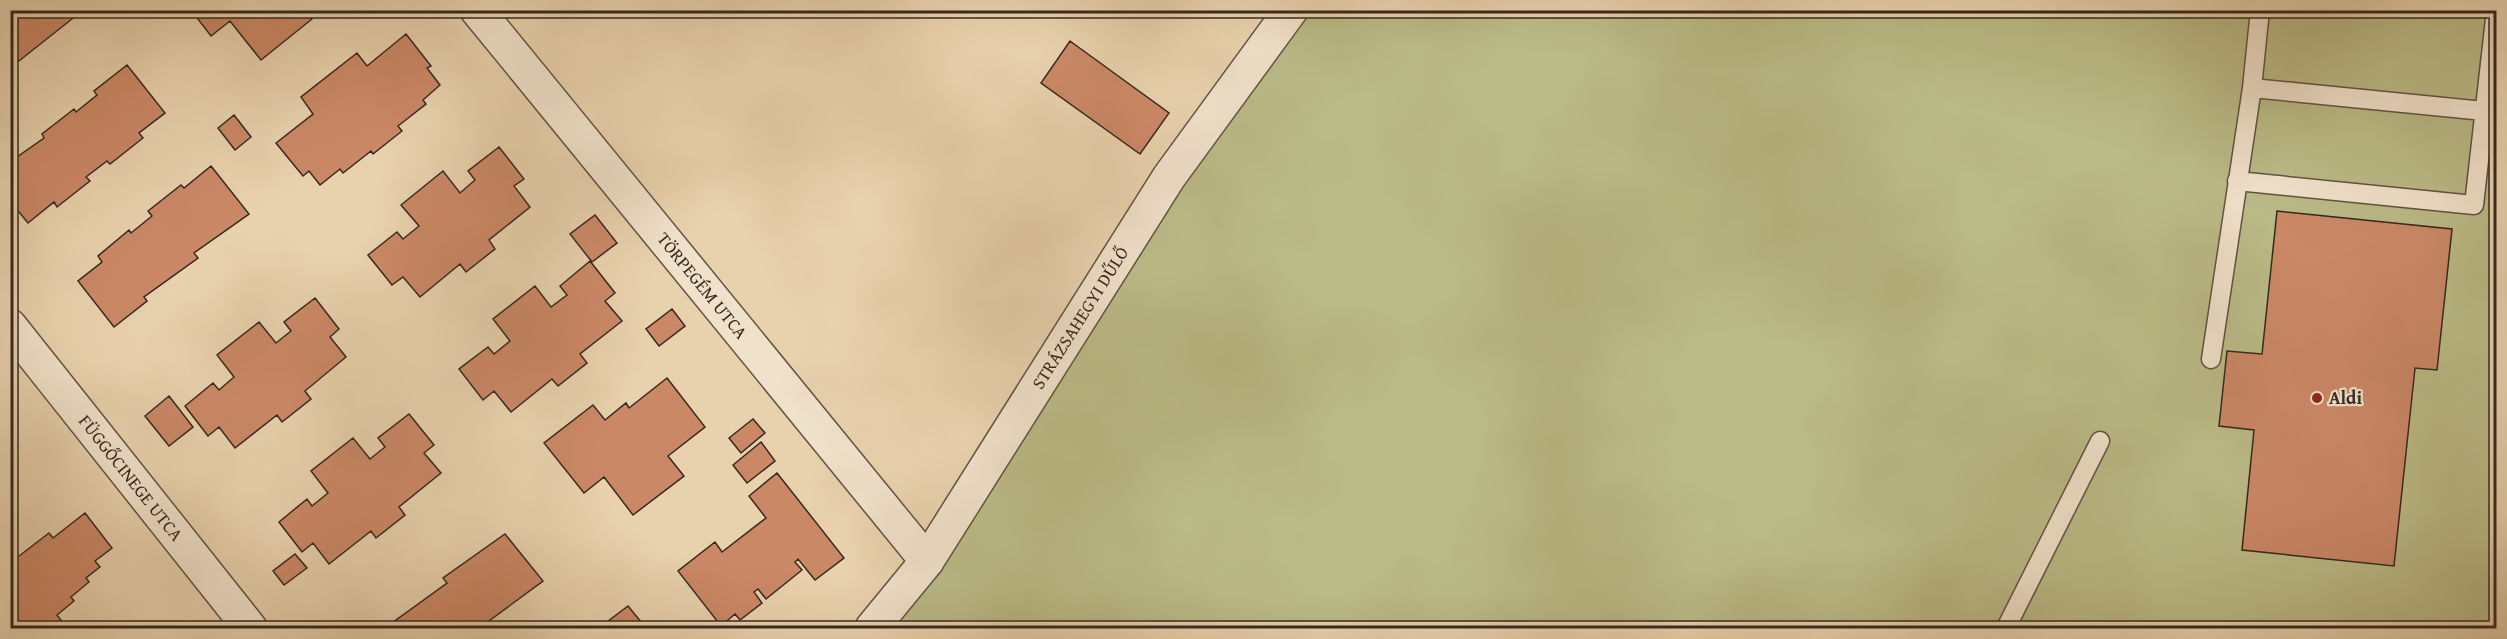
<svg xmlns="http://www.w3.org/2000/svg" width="2507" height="639" font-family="'Gentium Book Plus',serif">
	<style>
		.green { fill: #baba86; stroke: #787152; stroke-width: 1.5 }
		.building { fill: #cb8867; stroke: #36281f; stroke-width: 1.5 }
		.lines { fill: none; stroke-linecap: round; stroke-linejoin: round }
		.service-casing { stroke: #625242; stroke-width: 21 }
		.minor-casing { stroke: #625242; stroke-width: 36 }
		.service { stroke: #f0e1ca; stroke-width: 18 }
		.minor { stroke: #f0e1ca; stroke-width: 33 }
		.poi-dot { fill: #8f2418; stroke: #f0e1ca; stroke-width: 2 }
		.labels { text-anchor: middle; stroke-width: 4.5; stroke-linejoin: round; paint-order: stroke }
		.street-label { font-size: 18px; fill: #36281f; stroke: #f0e1ca }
		.poi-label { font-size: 18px; font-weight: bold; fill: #36281f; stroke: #f0e1ca; text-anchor: start }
	</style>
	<rect width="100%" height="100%" fill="#e8d1ad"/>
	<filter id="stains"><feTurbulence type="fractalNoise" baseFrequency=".00333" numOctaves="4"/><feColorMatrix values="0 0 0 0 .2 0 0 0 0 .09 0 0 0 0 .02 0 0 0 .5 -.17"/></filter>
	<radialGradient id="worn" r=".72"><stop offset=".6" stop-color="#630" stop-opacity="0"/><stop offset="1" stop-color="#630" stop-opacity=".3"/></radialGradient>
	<path class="green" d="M1300,11h1196v617h-1624z"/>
	<path class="building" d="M10,10h71l1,1 -72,57z
		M191,10h114l7,9 -51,41 -31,-39 -19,15z
		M406,34l25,32 -4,2 13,17 -17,15 3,4 -28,22 4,5 -29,23 -2,-3 -28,22 -3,-4 -20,16 -11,-14 -6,5 -27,-33 37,-29 -12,-17 56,-44 10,13z
		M1070,41l99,72 -29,41 -99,-71z
		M127,65l38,48 -26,20 4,5 -33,26 -3,-3 -21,16 4,4 -33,26 -3,-5 -26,21 -18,-22v-39l34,-24 -2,-4 32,-25 2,3 21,-17 -3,-4z
		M234,115l17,22 -16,13 -17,-22z
		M499,147l25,32 -10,7 16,21 -41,33 6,9 -29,23 -6,-8 -40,33 -17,-20 -11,8 -24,-30 29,-23 6,7 16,-13 -18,-21 42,-34 17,22 15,-13 -7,-9z
		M211,166l38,48 -55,39 4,5 -54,39 3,4 -33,26 -36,-46 24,-19 -4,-6 31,-26 2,3 21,-17 -4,-5 33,-26 3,3z
		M2277,211l175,18 -15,141 -22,-2 -21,198 -152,-16 12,-120 -35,-4 8,-75 35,3z
		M595,215l22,28 -25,19 -22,-28z
		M590,261l25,32 -10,8 17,20 -42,33 7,9 -29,23 -6,-7 -41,33 -17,-21 -11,9 -24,-31 29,-22 6,7 16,-13 -17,-22 42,-33 16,21 16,-12 -7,-9z
		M315,298l24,31 -9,8 16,20 -41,34 6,8 -29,23 -5,-7 -42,33 -16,-21 -11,9 -23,-30 28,-23 6,7 15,-13 -17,-22 42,-33 17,21 15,-12 -7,-9z
		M672,309l13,17 -26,20 -13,-17z
		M667,378l38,49 -37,29 16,20 -51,39 -29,-38 -20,16 -40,-50 49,-38 12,15 21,-17 3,5z
		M169,396l24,31 -24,19 -24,-30z
		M409,414l25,31 -10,8 17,20 -42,34 6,8 -29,23 -5,-7 -42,33 -16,-21 -11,9 -23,-30 28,-23 5,7 16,-13 -17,-22 42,-33 17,21 15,-12 -7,-9z
		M753,419l12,14 -24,20 -12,-15z
		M761,442l14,19 -28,22 -14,-18z
		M777,473l67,85 -29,22 -17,-21 -3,3 7,8 -36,29 -8,-10 -4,3 8,11 -22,17 -5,-6 -14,12 -43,-55 37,-29 7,10 44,-34 -17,-22z
		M85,513l27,35 -17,13 5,6 -14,11 3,4 -18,15 3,4 -17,14 4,5 -11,8h-40v-65l39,-30 4,5z
		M505,534l38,47 -54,40 4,5 -4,2h-93l-4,-5 55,-40 -4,-5z
		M295,554l12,14 -23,17 -11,-14z
		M628,606l18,22h-47z"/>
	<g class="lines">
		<defs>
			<path id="service" d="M2252,88l232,23
				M2237,181l237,24 22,-195
				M2211,359l41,-271 8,-78
				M2006,628l94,-187"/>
			<g id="minor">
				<path id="s1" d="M477,10l450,551"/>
				<path id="s2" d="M10,326l240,302"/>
				<path id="s3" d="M872,628l55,-67 242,-384 122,-167"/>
			</g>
		</defs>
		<use href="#service" class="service-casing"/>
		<use href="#minor" class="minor-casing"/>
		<use href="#service" class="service"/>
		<use href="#minor" class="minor"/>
	</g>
	<circle class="poi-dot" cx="2317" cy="398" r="6"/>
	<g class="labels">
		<g class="street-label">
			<text dy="6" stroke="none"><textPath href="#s1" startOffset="356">TÖRPEGÉM UTCA</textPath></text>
			<text dy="6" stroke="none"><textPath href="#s3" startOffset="374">STRÁZSAHEGYI DŰLŐ</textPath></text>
			<text dy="6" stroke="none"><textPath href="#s2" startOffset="194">FÜGGŐCINEGE UTCA</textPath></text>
		</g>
		<g class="poi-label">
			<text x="2329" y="404">Aldi</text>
		</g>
	</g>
	<rect width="2507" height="639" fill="none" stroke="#e8d1ad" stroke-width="36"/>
	<rect x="12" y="12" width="2483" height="615" fill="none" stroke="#36281f" stroke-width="3"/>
	<rect x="18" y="18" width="2471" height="603" fill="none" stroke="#36281f" stroke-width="1.5"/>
	<rect width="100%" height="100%" filter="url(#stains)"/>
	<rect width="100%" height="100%" fill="url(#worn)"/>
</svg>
